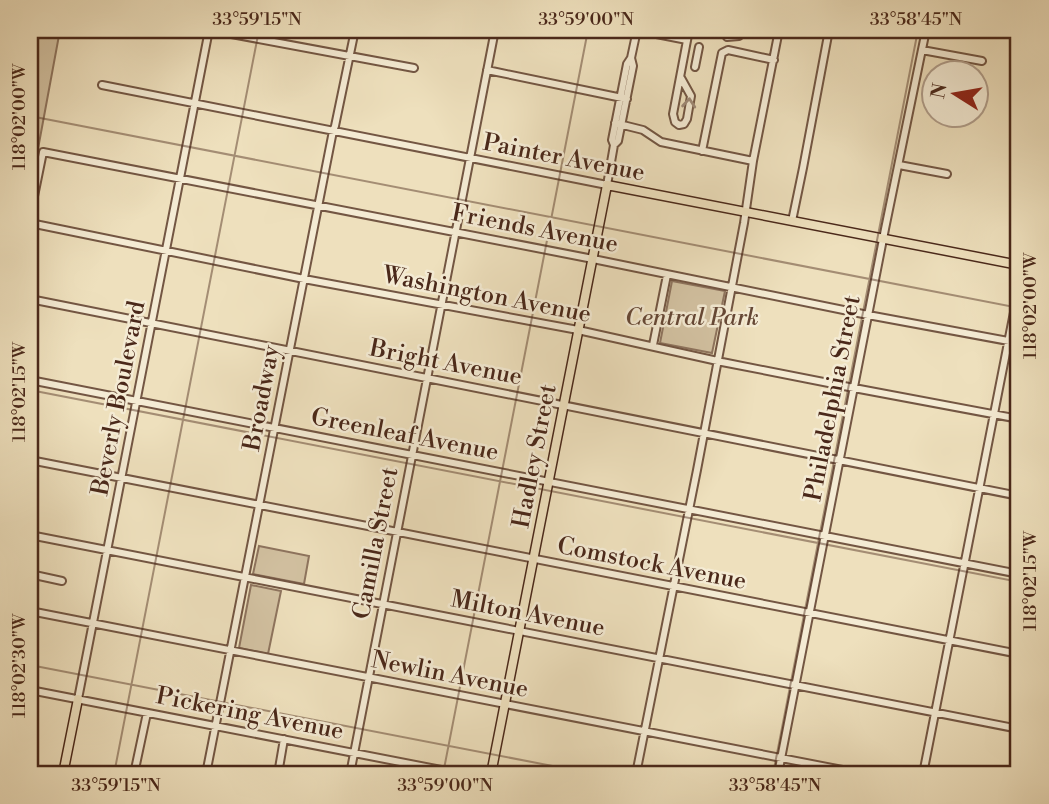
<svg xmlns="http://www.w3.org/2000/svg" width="1049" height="804" font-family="'Libre Bodoni',serif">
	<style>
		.park { fill: #d2c1a1; stroke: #8e745e; stroke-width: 2 }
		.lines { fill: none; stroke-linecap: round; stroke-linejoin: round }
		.minor-casing { stroke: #735643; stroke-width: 10 }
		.major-casing { stroke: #4a281a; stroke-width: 11 }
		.minor { stroke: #f4ebd4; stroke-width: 6 }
		.major { stroke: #eee0bd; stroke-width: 8 }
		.oneway { stroke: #9f8a77 }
		.ticks { fill: none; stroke: #4a281a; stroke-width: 2; stroke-opacity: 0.45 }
		.labels { text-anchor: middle; stroke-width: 5; stroke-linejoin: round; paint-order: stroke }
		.street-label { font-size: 24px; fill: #4a281a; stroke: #f4ebd4 }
		.park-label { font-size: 24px; font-style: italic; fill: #654735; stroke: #f4ebd4 }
		.neatline { fill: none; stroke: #4a281a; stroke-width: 2.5 }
		.ticks-label { font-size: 18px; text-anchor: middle; fill: #4a281a }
	</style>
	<rect width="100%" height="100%" fill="#eee0bd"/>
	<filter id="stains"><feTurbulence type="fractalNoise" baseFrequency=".00286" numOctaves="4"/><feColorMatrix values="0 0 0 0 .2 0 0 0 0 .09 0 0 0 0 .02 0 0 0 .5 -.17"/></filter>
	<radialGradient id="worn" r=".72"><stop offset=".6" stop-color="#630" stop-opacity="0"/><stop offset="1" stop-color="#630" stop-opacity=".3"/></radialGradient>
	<path class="park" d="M30,30h30l-30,162z
		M672,281l53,10 -13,62 -52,-10z
		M259,546l50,10 -5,28 -51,-10z
		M251,585l30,6 -13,63 -29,-6z"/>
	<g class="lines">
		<defs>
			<path id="minor" d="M210,30l204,38
				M636,30l51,10
				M896,30l29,5
				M727,37l12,-1 6,-6
				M922,50l60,11
				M695,67l4,-20
				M487,70l140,29
				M681,78l10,18 -4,23 -3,5 -5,1 -4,-3 -2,-8 16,-84
				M102,85l505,100 7,-40 -2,-5 15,-76 4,-6 6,-28
				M615,123l28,7 18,12 92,19
				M614,145l4,-4 15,-75 -2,-8
				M702,151l20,-98 6,-3 46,10
				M899,165l48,9
				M30,216l13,-64 550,107 275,56 151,28
				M792,221l11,-53 26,-138
				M30,223l274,56 274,51 144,32 132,26 165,31
				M30,299l989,197
				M653,345l14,-70
				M30,380l989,194
				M30,460c330,63 659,132 989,194
				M30,535l989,194
				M30,574l32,7
				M30,611l833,163
				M30,690l432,84
				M78,699l131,-669
				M134,774l13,-61
				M206,774l127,-643 2,-5 20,-96
				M278,774l6,-35
				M350,774l145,-744
				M636,774l61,-304 47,-247 9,-62 26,-131
				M778,774l107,-545 41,-199
				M923,774l96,-487"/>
			<path id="major" d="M63,774l15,-75
				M491,774l116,-589 412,80"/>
		</defs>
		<use href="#minor" class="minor-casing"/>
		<use href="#major" class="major-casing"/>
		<use href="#minor" class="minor"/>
		<use href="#major" class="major"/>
	</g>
	<defs><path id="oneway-chevron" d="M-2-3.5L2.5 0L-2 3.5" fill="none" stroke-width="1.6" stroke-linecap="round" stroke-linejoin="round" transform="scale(1.75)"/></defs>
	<use class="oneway" href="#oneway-chevron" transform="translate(689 103) rotate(-85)"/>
	<path class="ticks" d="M1000,30l19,3M30,116l989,192M30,390l989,192M30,665l564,109M114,774l145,-744M443,774l145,-744M773,774l145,-744"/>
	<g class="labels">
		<g class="street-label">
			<text transform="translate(564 157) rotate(11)" y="8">Painter Avenue</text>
			<text transform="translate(535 228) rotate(11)" y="8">Friends Avenue</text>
			<text transform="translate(487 294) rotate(11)" y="8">Washington Avenue</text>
			<text transform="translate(446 362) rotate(11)" y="8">Bright Avenue</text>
			<text transform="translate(118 398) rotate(-79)" y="8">Beverly Boulevard</text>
			<text transform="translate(261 398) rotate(-79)" y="8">Broadway</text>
			<text transform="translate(832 398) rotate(-79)" y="8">Philadelphia Street</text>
			<text transform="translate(405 434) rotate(11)" y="8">Greenleaf Avenue</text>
			<text transform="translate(534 456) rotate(-79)" y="8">Hadley Street</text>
			<text transform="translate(375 543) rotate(-79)" y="8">Camilla Street</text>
			<text transform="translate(652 563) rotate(11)" y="8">Comstock Avenue</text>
			<text transform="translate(528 613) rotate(11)" y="8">Milton Avenue</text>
			<text transform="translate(450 674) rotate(11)" y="8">Newlin Avenue</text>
			<text transform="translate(250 713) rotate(11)" y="8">Pickering Avenue</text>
		</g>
		<g class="park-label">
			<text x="692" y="325">Central Park</text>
		</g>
	</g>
	<rect width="1049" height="804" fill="none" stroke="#eee0bd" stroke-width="77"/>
	<g transform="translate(955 94) rotate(281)"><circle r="33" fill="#f4ebd4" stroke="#b09d8a" stroke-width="2"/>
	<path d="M0-5L12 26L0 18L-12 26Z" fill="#8f2418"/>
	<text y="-10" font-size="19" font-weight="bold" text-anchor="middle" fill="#4a281a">N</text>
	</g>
	<rect x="38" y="38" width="972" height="728" class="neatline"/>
	<g class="ticks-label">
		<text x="257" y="25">33°59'15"N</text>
		<text x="586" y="25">33°59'00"N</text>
		<text x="916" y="25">33°58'45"N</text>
		<text transform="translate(19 117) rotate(-90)" y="6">118°02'00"W</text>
		<text transform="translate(1030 306) rotate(-90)" y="6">118°02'00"W</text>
		<text transform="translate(19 392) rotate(-90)" y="6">118°02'15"W</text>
		<text transform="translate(1030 581) rotate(-90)" y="6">118°02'15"W</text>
		<text transform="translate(19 666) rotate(-90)" y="6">118°02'30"W</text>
		<text x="116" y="791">33°59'15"N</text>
		<text x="445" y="791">33°59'00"N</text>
		<text x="775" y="791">33°58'45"N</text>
	</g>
	<rect width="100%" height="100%" filter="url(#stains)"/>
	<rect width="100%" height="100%" fill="url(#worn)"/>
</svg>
